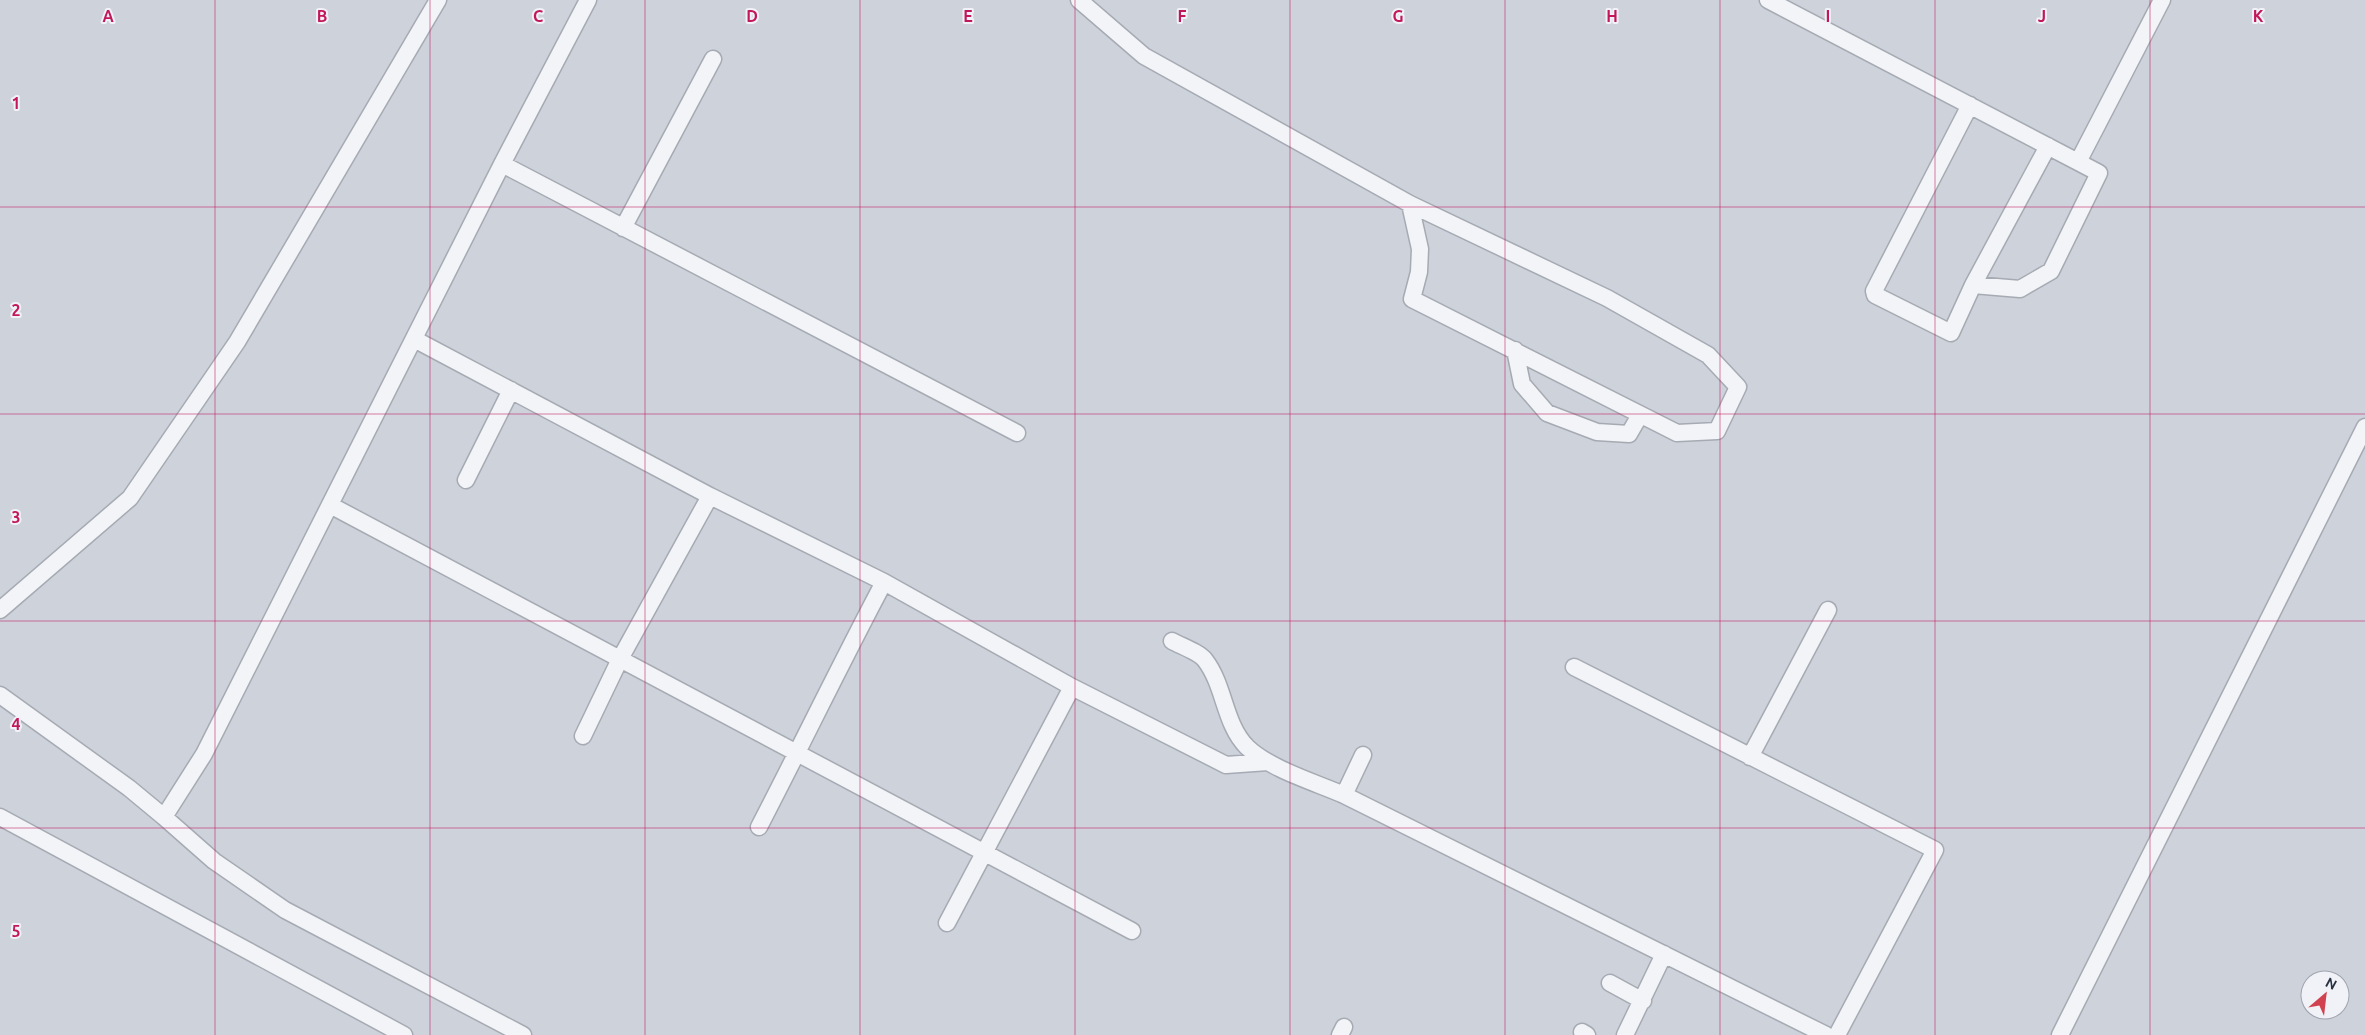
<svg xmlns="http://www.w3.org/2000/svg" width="2365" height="1035" font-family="Ubuntu,sans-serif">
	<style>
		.built { fill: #ced2db; fill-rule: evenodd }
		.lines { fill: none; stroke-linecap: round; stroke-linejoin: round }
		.lane-casing { stroke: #a5aab3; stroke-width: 19 }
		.lane { stroke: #f3f4f7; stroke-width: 16 }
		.grid { fill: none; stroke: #c2185b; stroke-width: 1; stroke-opacity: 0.55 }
		.grid-label { font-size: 16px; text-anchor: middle; font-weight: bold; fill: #c2185b; stroke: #f0f2f7; stroke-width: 4; stroke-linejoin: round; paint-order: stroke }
	</style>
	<rect width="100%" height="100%" fill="#e0e3e9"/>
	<path class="built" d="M0,0h2365v1035h-2365zM2310,980h30v30h-30z"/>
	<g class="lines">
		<defs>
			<path id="lane" d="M1079,0l65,56 266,148 197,94 101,57 30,32 -21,44 -40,2 -265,-134 7,-27 1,-23 -10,-45
				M1768,0l310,162 84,-162
				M1970,105l-96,186 1,4 76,38 22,-48 75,-139
				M502,164l515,269
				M623,228l90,-169
				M1973,285l47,4 31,-18 48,-98 -21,-11
				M414,339l296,157 174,86 188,105 154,78 42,-3
				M1515,350l7,34 25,29 50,19 32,2 11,-19
				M466,480l45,-90
				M330,505l802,426
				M0,610l130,-112 107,-156 201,-342
				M1172,641c9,5 27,11 33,19 20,26 19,64 42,87 23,22 67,35 97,48l482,240
				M1574,667l361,183 -98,185
				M0,695l129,93 35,29 40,-63 298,-590 86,-164
				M583,736l37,-77 90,-163
				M1750,757l78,-147
				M1344,795l19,-40
				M0,817l404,218
				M164,817l50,44 71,49 238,125
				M759,827c42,-81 82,-164 125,-245
				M947,923l125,-236
				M1610,983l33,18
				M1582,1032l5,3
				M1340,1035l4,-8
				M1625,1035l39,-81
				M2060,1035l305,-608"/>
		</defs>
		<use href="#lane" class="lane-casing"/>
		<use href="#lane" class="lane"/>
	</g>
	<path class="grid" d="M215,0v1035M430,0v1035M645,0v1035M860,0v1035M1075,0v1035M1290,0v1035M1505,0v1035M1720,0v1035M1935,0v1035M2150,0v1035M0,207h2365M0,414h2365M0,621h2365M0,828h2365"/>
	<g class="grid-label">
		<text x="108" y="22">A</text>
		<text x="322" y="22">B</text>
		<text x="538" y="22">C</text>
		<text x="752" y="22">D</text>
		<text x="968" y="22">E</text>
		<text x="1182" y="22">F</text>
		<text x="1398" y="22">G</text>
		<text x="1612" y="22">H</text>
		<text x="1828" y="22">I</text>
		<text x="2042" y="22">J</text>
		<text x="2258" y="22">K</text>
		<text x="16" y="109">1</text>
		<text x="16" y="316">2</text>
		<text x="16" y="523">3</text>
		<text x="16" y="730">4</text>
		<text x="16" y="937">5</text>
	</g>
	<g transform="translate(2325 995) rotate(28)"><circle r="24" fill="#f0f2f7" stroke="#a0a4ae"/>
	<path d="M0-4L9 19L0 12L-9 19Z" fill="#d2414f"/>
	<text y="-8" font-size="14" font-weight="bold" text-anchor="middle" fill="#283041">N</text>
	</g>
</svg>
